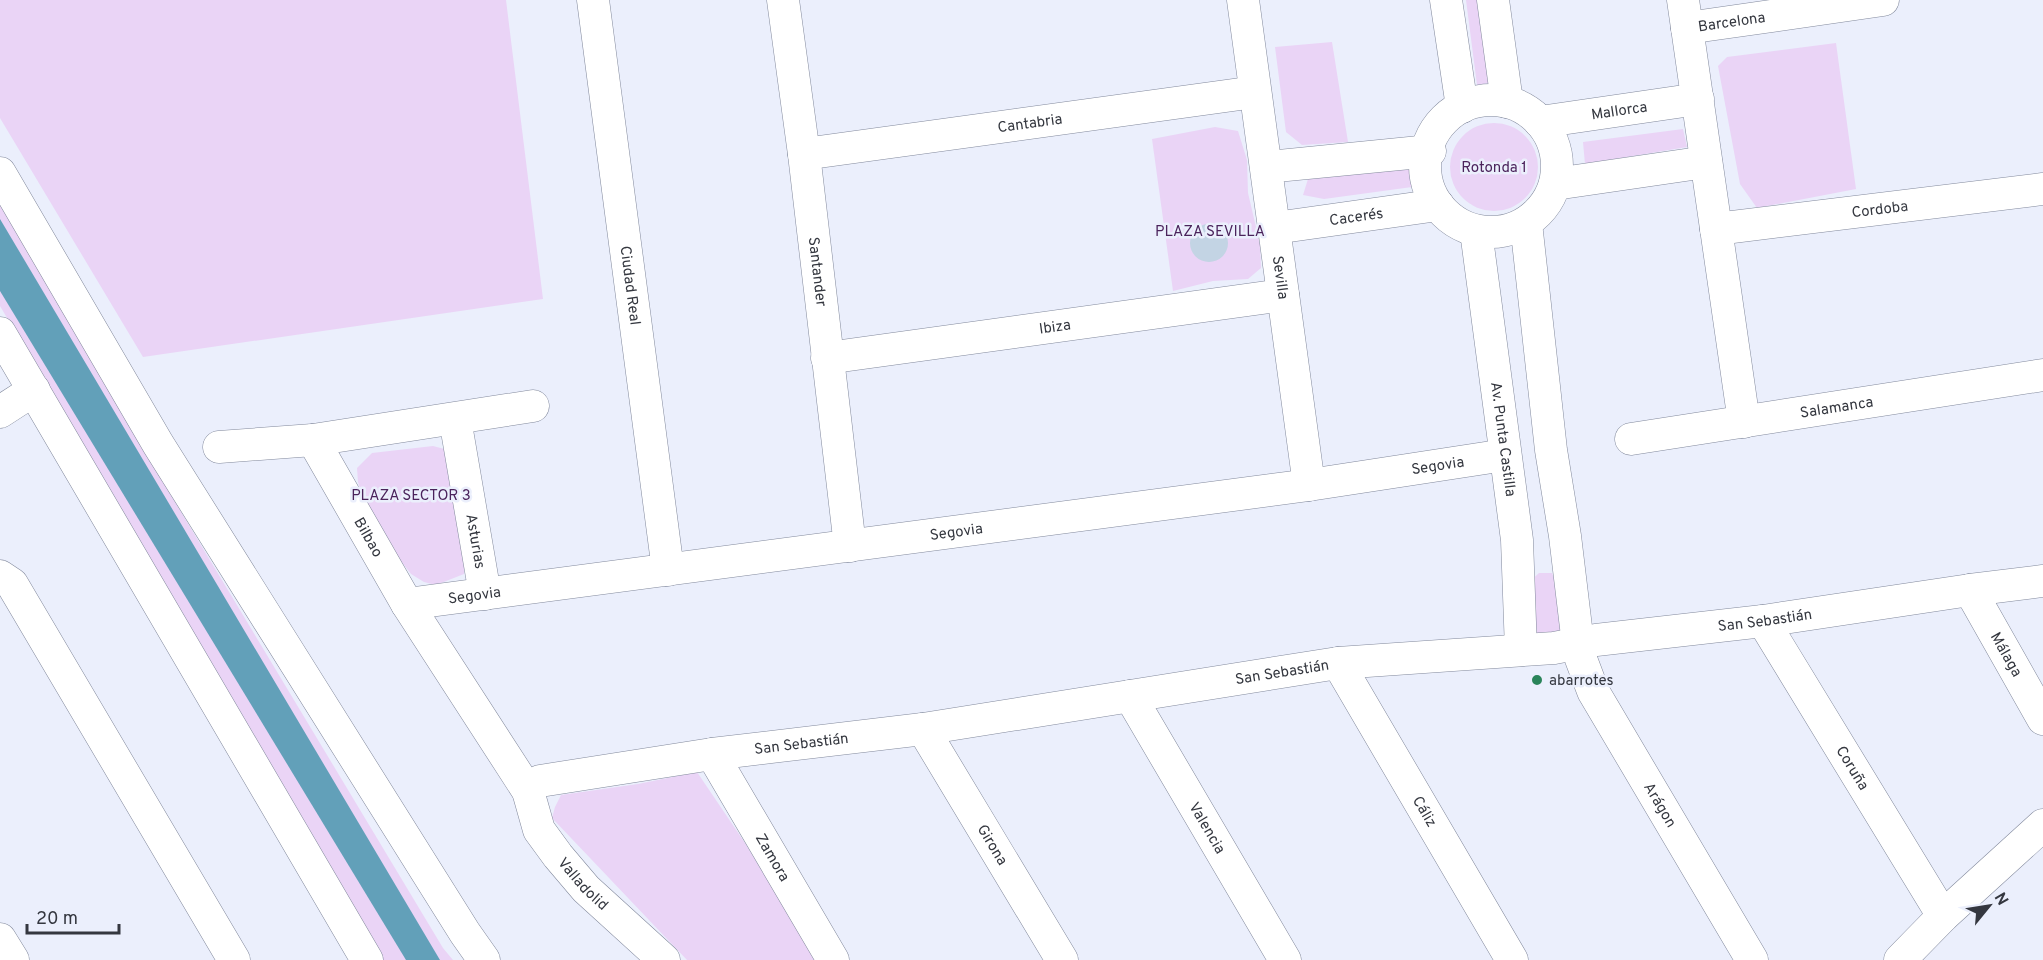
<svg xmlns="http://www.w3.org/2000/svg" width="2043" height="960" font-family="Overpass,sans-serif">
	<style>
		.green { fill: #ead4f6 }
		.water { fill: #62a0b9 }
		.building { fill: #c3d4e4 }
		.lines { fill: none; stroke-linecap: round; stroke-linejoin: round }
		.minor-casing { stroke: #82899c; stroke-width: 33 }
		.minor { stroke: #fff; stroke-width: 32 }
		.poi-dot { fill: #2a845a; stroke: #ebeffc; stroke-width: 2 }
		.labels { text-anchor: middle; stroke-width: 5; stroke-linejoin: round; paint-order: stroke }
		.street-label { font-size: 15px; fill: #34373f; stroke: #ebeffc }
		.park-label { font-size: 15px; fill: #4b235c; stroke: #ebeffc }
		.poi-label { font-size: 15px; fill: #34373f; stroke: #ebeffc; text-anchor: start }
	</style>
	<rect width="100%" height="100%" fill="#ebeffc"/>
	<path class="green" d="M0,0h506l37,299 -400,58 -143,-239z
		M1466,0h12l11,83 -12,2z
		M1332,42l16,100 -46,3 -16,-13 -11,-85z
		M1836,43l20,146 -99,19 -17,-24 -22,-118 9,-9z
		M1450 167a44 44 0 1 1 88 0a44 44 0 1 1-88 0Z
		M1215,127l23,4 9,29 1,33 12,51 1,24 -13,11 -35,2 -40,10 -21,-152z
		M1683,129l4,18 -102,17 -2,-22z
		M1410,166l2,21 -88,12 -21,-4 5,-16z
		M0,204l142,243 301,501 10,12h-74l-237,-414 -142,-240z
		M433,446l19,5 13,94 -1,29 -28,11 -12,-3 -13,-8 -41,-53 -12,-39 -1,-14 15,-15z
		M1539,573h13l11,24 -2,34 -17,9 -16,-7v-50z
		M697,772l48,71 71,117h-129l-135,-142 3,-11 6,-12 77,-11z"/>
	<path class="water" d="M0,219l440,741h-34l-406,-669z"/>
	<path class="building" d="M1190 243a19 19 0 1 1 38 0a19 19 0 1 1-38 0Z"/>
	<g class="lines">
		<defs>
			<g id="minor">
				<path id="s1" d="M593,0l75,570"/>
				<path id="s2" d="M783,0l21,154 46,392"/>
				<path id="s3" d="M1243,0l66,485"/>
				<path d="M1446,0l16,107"/>
				<path d="M1493,0l14,102"/>
				<path d="M1683,0l61,422"/>
				<path id="s4" d="M1687,28l196,-28"/>
				<circle cx="1491" cy="166" r="66"/>
				<path id="s5" d="M1540,122l158,-23"/>
				<path id="s6" d="M804,154l451,-62"/>
				<path d="M1267,167l163,-16"/>
				<path d="M0,173l158,271 307,489 19,27"/>
				<path d="M1555,184l151,-22"/>
				<path id="s7" d="M1526,223l25,227 14,86 13,108 3,15 12,32 159,269"/>
				<path id="s8" d="M1275,228l163,-23"/>
				<path id="s9" d="M1716,229l327,-40"/>
				<path id="s10" d="M1476,231l41,309 4,110"/>
				<path d="M0,333l367,627"/>
				<path id="s11" d="M827,358l456,-63"/>
				<path d="M0,412l34,-22"/>
				<path id="s12" d="M455,419l30,175"/>
				<path id="s13" d="M1631,439l412,-64"/>
				<path id="s14" d="M313,440l94,164 121,187 11,39 19,26 28,33 78,71"/>
				<path d="M219,447l94,-7 220,-34"/>
				<path d="M0,576l12,8 222,376"/>
				<path id="s15" d="M1970,590l73,129"/>
				<path id="s16" d="M407,604l902,-119 196,-30"/>
				<path id="s17" d="M1763,621l180,295"/>
				<path id="s18" d="M1338,663l174,297"/>
				<path id="s19" d="M1130,696l155,264"/>
				<path id="s20" d="M923,729l139,231"/>
				<path id="s21" d="M712,754l121,206"/>
				<path id="s22" d="M528,791l6,-7 6,-3 172,-27 211,-25 415,-66 216,-15 42,-8 167,-19 207,-31 73,-9"/>
				<path d="M0,939l13,21"/>
				<path d="M1900,960l43,-44 100,-91"/>
			</g>
		</defs>
		<use href="#minor" class="minor-casing"/>
		<use href="#minor" class="minor"/>
	</g>
	<circle class="poi-dot" cx="1537" cy="680" r="6"/>
	<g class="labels">
		<g class="street-label">
			<text dy="5" stroke="none"><textPath href="#s4" startOffset="45">Barcelona</textPath></text>
			<text dy="5" stroke="none"><textPath href="#s5" startOffset="80">Mallorca</textPath></text>
			<text dy="5" stroke="none"><textPath href="#s6" startOffset="228">Cantabria</textPath></text>
			<text dy="5" stroke="none"><textPath href="#s9" startOffset="165">Cordoba</textPath></text>
			<text dy="5" stroke="none"><textPath href="#s8" startOffset="82">Cacerés</textPath></text>
			<text dy="5" stroke="none"><textPath href="#s2" startOffset="274">Santander</textPath></text>
			<text dy="5" stroke="none"><textPath href="#s3" startOffset="280">Sevilla</textPath></text>
			<text dy="5" stroke="none"><textPath href="#s1" startOffset="288">Ciudad Real</textPath></text>
			<text dy="5" stroke="none"><textPath href="#s11" startOffset="230">Ibiza</textPath></text>
			<text dy="5" stroke="none"><textPath href="#s13" startOffset="208">Salamanca</textPath></text>
			<text dy="5" stroke="none"><textPath href="#s10" startOffset="210">Av. Punta Castilla</textPath></text>
			<text dy="5" stroke="none"><textPath href="#s16" startOffset="1040">Segovia</textPath></text>
			<text dy="5" stroke="none"><textPath href="#s16" startOffset="554">Segovia</textPath></text>
			<text dy="5" stroke="none"><textPath href="#s14" startOffset="112">Bilbao</textPath></text>
			<text dy="5" stroke="none"><textPath href="#s12" startOffset="124">Asturias</textPath></text>
			<text dy="5" stroke="none"><textPath href="#s16" startOffset="68">Segovia</textPath></text>
			<text dy="5" stroke="none"><textPath href="#s22" startOffset="1252">San Sebastián</textPath></text>
			<text dy="5" stroke="none"><textPath href="#s15" startOffset="74">Málaga</textPath></text>
			<text dy="5" stroke="none"><textPath href="#s22" startOffset="766">San Sebastián</textPath></text>
			<text dy="5" stroke="none"><textPath href="#s22" startOffset="280">San Sebastián</textPath></text>
			<text dy="5" stroke="none"><textPath href="#s17" startOffset="172">Coruña</textPath></text>
			<text dy="5" stroke="none"><textPath href="#s7" startOffset="606">Arágon</textPath></text>
			<text dy="5" stroke="none"><textPath href="#s18" startOffset="172">Cáliz</textPath></text>
			<text dy="5" stroke="none"><textPath href="#s19" startOffset="153">Valencia</textPath></text>
			<text dy="5" stroke="none"><textPath href="#s20" startOffset="135">Girona</textPath></text>
			<text dy="5" stroke="none"><textPath href="#s21" startOffset="120">Zamora</textPath></text>
			<text dy="5" stroke="none"><textPath href="#s14" startOffset="522">Valladolid</textPath></text>
		</g>
		<g class="park-label">
			<text x="1494" y="172">Rotonda 1</text>
			<text x="1210" y="236">PLAZA SEVILLA</text>
			<text x="411" y="500">PLAZA SECTOR 3</text>
		</g>
		<g class="poi-label">
			<text x="1549" y="685">abarrotes</text>
		</g>
	</g>
	<g transform="translate(1989 906) rotate(60)" stroke="#ebeffc" stroke-width="4.5" paint-order="stroke">
	<path d="M0-4.5L10 22L0 15L-10 22Z" fill="#34373f"/>
	<text y="-9" font-size="16" font-weight="bold" text-anchor="middle" fill="#34373f">N</text>
	</g>
	<path d="M27 924v9h92v-9" fill="none" stroke="#34373f" stroke-width="3"/>
	<text x="36" y="924" font-size="18" fill="#34373f" stroke="#ebeffc" stroke-width="4.5" paint-order="stroke">20 m</text>
</svg>
